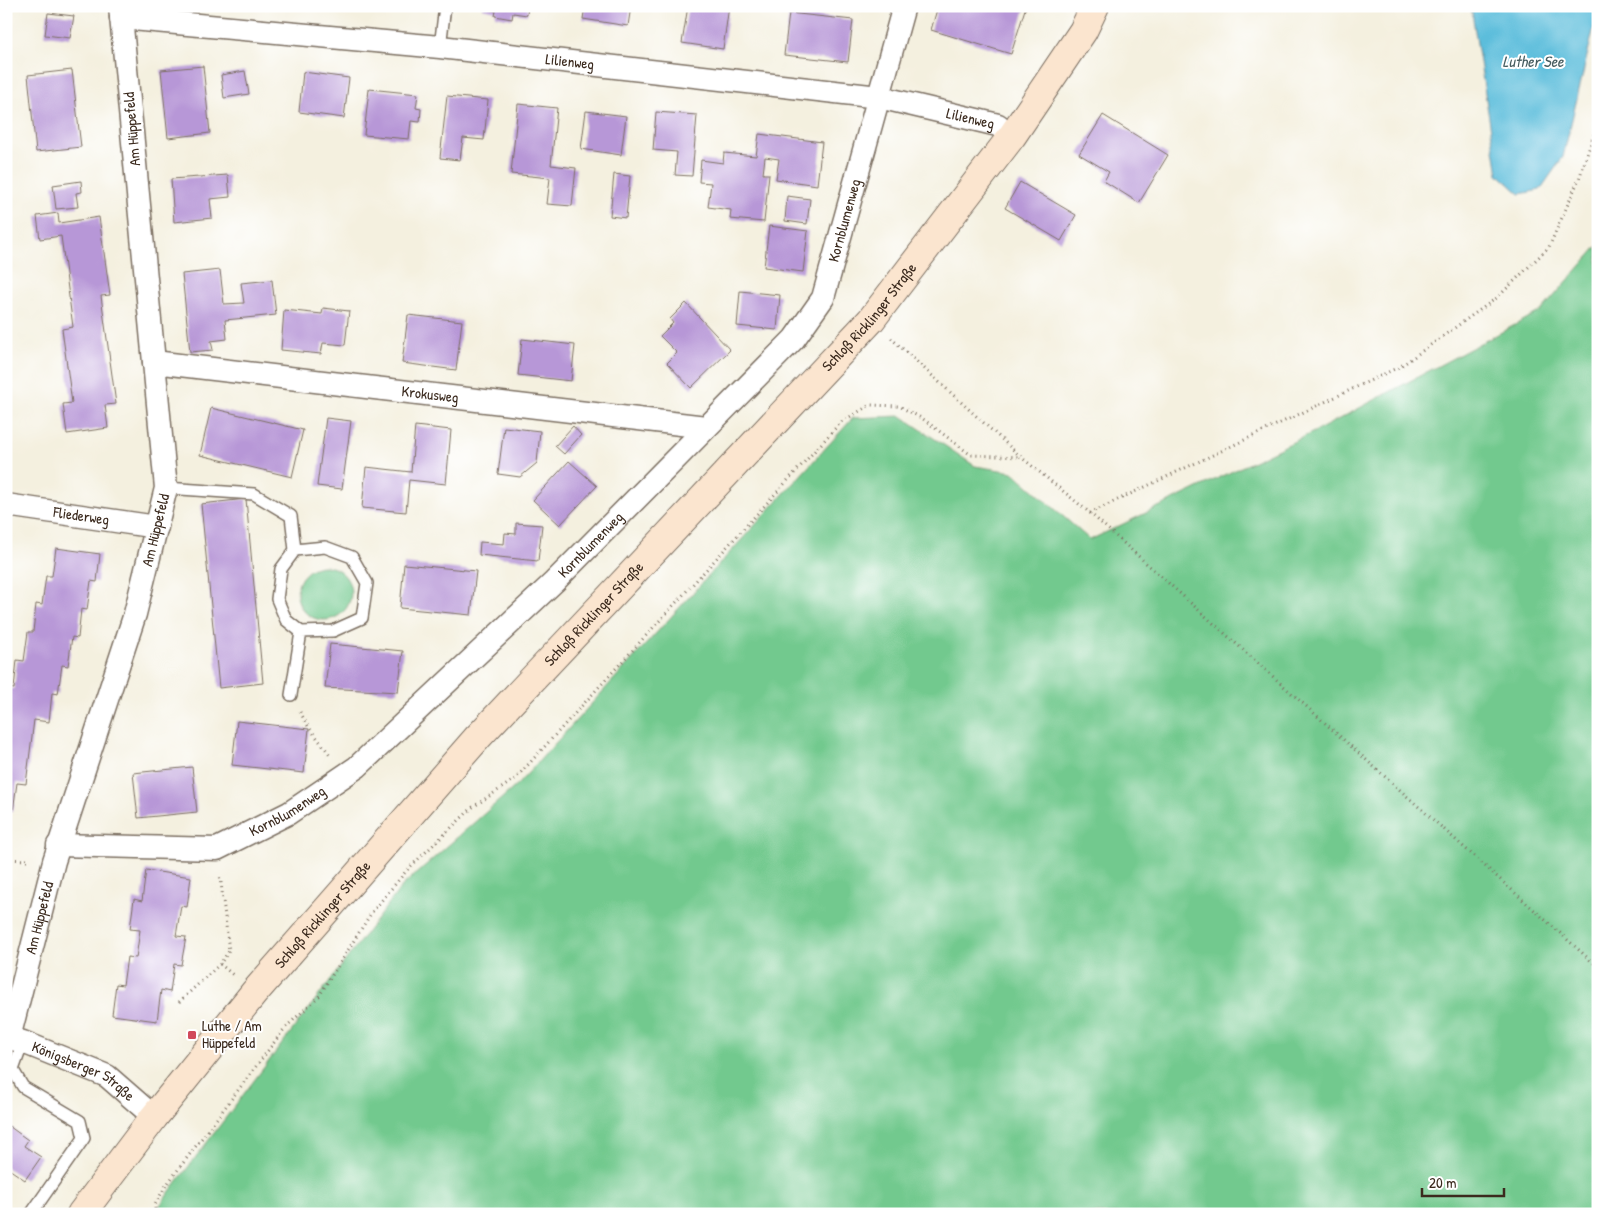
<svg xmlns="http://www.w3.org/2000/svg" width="1604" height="1220" font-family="'Patrick Hand',sans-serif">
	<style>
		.green { fill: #72c98e; stroke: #567a56 }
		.water { fill: #5cbddb; stroke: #4c747c }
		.building { fill: #b797d7 }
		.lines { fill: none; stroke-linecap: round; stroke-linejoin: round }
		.lane-casing { stroke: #7c6f62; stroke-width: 14 }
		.street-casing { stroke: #7c6f62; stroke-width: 25 }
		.secondary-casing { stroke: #7c6f62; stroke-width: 30 }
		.path { stroke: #7c6f62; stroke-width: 3; stroke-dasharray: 1 4; stroke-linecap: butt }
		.lane { stroke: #fff; stroke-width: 11 }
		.street { stroke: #fff; stroke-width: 22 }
		.secondary { stroke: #fbe5cf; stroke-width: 28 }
		.poi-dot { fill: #d1495b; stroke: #fff; stroke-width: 2 }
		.labels { text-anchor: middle; stroke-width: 4; stroke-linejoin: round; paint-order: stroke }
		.street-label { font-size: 15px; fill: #3b2a1e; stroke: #fff }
		.poi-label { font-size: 15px; fill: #3b2a1e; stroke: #fff; text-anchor: start }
		.water-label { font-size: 16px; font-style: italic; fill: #475d60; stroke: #fff }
	</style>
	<rect width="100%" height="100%" fill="#fff"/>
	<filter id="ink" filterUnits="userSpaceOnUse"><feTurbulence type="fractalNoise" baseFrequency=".02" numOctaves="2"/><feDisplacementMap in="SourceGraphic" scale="10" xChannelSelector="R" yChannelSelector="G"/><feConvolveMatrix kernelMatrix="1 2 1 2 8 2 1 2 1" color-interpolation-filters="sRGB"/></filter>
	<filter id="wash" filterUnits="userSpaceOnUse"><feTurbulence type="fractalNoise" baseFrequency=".0096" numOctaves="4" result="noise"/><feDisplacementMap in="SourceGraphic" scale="20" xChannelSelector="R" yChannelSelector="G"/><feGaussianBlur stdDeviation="1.12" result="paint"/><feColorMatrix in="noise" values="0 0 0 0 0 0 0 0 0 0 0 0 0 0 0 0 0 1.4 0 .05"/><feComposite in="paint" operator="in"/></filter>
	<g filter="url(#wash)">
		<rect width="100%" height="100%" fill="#f4f0df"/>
		<path class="green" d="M1598,246v968h-1444l16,-23 232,-305 116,-102 335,-366 48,-2 74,50 38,6 77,68 232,-112 219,-117z
			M297 593a27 27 0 1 1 54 0a27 27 0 1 1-54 0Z"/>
		<path class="water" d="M1471,6h127v14l-4,7 -31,130 -23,33 -20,4 -22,-20z"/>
		<g id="blocks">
			<path class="building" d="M482,6h46l-1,9 -14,-2 -1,6 -17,-3 1,-5 -14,-3z
				M585,6h46l-3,20 -45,-7z
				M688,6h41l-6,43 -41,-6z
				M938,6h88l-15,48 -80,-24z
				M48,13l26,3 -4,22 -25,-3z
				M789,13l64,7 -5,42 -64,-7z
				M203,66l7,67 -42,5 -7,-68z
				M72,70l9,77 -45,5 -8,-77z
				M245,71l4,23 -25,4 -3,-23z
				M303,72l46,6 -5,40 -45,-6z
				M369,89l49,5 -2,14 5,1 -1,13 -9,-1 -2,18 -45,-4z
				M447,96l41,4 -4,40 -21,-2 -3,22 -20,-2z
				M518,104l39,4 -6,57 25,3 -4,38 -25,-2 3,-26 -39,-4z
				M586,111l40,5 -5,39 -40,-6z
				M656,112l41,3 -5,61 -17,-1 2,-23 -24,-2z
				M1103,115l65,40 -29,48 -35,-22 5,-9 -30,-18z
				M759,134l63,8 -5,43 -41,-6 3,-20 -14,-2 -2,17h6l-5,48 -34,-3 1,-9 -23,-3 3,-24 -12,-1 2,-22 22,3 1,-10 32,3z
				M614,174l16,2 -4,42 -16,-2z
				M228,175l2,22 -20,2 2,19 -38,4 -3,-43z
				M81,181l1,11 -6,1 2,14 -22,2 -3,-24z
				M1020,182l56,33 -15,26 -56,-33z
				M787,196l23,3 -3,25 -22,-3z
				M58,213l1,10 40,-6 11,78 -9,1 15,108 -11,1 3,23 -41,6 -4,-30 9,-1 -10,-74 11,-2 -12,-91 -21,3 -3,-23z
				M769,226l39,5 -5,41 -39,-5z
				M220,270l4,34 20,-1 -3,-20 31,-3 4,35 -51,5 2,19 -16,2 2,9 -23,2 -8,-78z
				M740,291l40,4 -3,35 -40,-4z
				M686,303l44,47 -39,38 -24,-25 10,-10 -17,-17 13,-13 -3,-4z
				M323,308l26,3 -4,34 -22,-2 -2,11 -40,-4 3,-40 38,4z
				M408,315l54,6 -6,49 -54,-7z
				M522,339l53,6 -4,36 -53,-6z
				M211,408l92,22 -11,47 -92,-22z
				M326,418l25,3 -9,68 -25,-3z
				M415,426l36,4 -5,54 -37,-4 -3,32 -44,-4 4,-41 45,5z
				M573,426l8,9 -17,19 -9,-8z
				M504,427l36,4 -3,32 -17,14 -22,-3z
				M569,461l28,25 -37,39 -27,-25z
				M246,499l17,184 -44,5 -18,-184z
				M516,523l26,2 -4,36 -59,-6 1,-13 24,2 1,-11 11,1z
				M56,548l44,6 -3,28 -6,-1 -4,29 -6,-1 -3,29 -6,-1 -4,29 -6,-1 -4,29 -6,-1 -3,29 -15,-2 -8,64 -9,-1 -4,28h-7l1,-123 7,1 3,-29 7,1 4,-29h5l3,-28 6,1 4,-29h6z
				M404,564l72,7 -5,44 -71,-7z
				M330,644l73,7 -5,41 -73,-4z
				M237,721l72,8 -5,44 -72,-8z
				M192,767l5,45 -59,6 -5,-45z
				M146,870l45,7 -4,30 -6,-1 -5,30 10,1 -5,28 -7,-1 -4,28 -9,-2 -4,31 -45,-6 4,-31 7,1 4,-28 9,1 4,-28 -10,-1 4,-30 8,2z
				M6,1124l22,16 -4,6 17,11 -16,23 -19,-13z"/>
		</g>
	</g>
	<g filter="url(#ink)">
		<use href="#blocks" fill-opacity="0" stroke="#7c6f62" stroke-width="1"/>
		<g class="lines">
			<defs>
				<path id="lane" d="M440,47l5,-41
					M166,488l88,6 37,22 4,34 -14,19 -4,30 9,21 15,12 -10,63
					M295,550l30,-3 27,10 15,26 -5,35 -29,13 -32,1
					M23,1042l-10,28 10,17 57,34 4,17 -53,76"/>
				<g id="street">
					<path id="s1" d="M121,18l319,29 439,50 119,28 14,11"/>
					<path id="s2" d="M154,362l552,65"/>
					<path id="s3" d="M6,505l151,22"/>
					<path id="s4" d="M58,845l159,4 72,-36 68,-46 197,-185 240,-243 29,-41 81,-292"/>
					<path id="s5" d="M6,1037l17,5 84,34 47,41"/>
					<path id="s6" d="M9,1038l45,-177 81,-247 31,-126 -46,-482"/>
				</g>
				<g id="secondary">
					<path id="s7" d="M81,1214l73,-97 100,-124 224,-256 393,-417 141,-184 71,-105 12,-25"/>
				</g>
			</defs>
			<use href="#lane" class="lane-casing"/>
			<use href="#street" class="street-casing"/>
			<use href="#secondary" class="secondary-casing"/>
			<path class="path" d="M891,338l130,119 69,56 508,454
				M1090,513l311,-147 97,-69 51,-50 30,-68 19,-57
				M300,712l8,14 23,30
				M6,859l22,1
				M220,964l13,11
				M179,1002l41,-38 9,-13 -9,-77
				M155,1214v-9l10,-18 120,-159 34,-32 53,-84 35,-42 66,-63 42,-28 326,-357 29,-17 29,1 24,13 48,36 50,2"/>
			<use href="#lane" class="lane"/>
			<use href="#street" class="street"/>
			<use href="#secondary" class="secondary"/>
		</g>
	</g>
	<rect class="poi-dot" x="187" y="1030" width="10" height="10" rx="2.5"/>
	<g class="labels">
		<g class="street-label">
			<text dy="5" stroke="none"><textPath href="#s1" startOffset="451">Lilienweg</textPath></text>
			<text dy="5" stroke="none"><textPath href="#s1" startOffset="856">Lilienweg</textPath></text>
			<text transform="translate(132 129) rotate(-95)" y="5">Am Hüppefeld</text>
			<text dy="5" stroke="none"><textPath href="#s4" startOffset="1064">Kornblumenweg</textPath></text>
			<text dy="5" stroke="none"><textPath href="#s7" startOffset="1195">Schloß Ricklinger Straße</textPath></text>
			<text dy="5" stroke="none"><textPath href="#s2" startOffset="278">Krokusweg</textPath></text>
			<text dy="5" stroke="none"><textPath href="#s3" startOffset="76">Fliederweg</textPath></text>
			<text dy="5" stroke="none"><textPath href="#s6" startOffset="529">Am Hüppefeld</textPath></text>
			<text dy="5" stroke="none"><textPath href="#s4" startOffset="644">Kornblumenweg</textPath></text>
			<text dy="5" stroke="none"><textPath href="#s7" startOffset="790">Schloß Ricklinger Straße</textPath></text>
			<text dy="5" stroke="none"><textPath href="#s4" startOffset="239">Kornblumenweg</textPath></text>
			<text dy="5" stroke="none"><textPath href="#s7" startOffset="385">Schloß Ricklinger Straße</textPath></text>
			<text dy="5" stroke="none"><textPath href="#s6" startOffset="124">Am Hüppefeld</textPath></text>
			<text dy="5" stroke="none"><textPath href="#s5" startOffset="85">Königsberger Straße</textPath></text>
		</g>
		<g class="poi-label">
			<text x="202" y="1031">Luthe / Am<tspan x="202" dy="17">Hüppefeld</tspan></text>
		</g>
		<g class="water-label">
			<text x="1533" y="67">Luther See</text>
		</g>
	</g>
	<rect width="1604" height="1220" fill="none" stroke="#fff" stroke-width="25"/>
	<path d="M1422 1188v8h82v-8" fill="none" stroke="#3b2a1e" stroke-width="2.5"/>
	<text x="1429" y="1188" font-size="15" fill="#3b2a1e" stroke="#ffffff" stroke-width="4" paint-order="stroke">20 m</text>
</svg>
